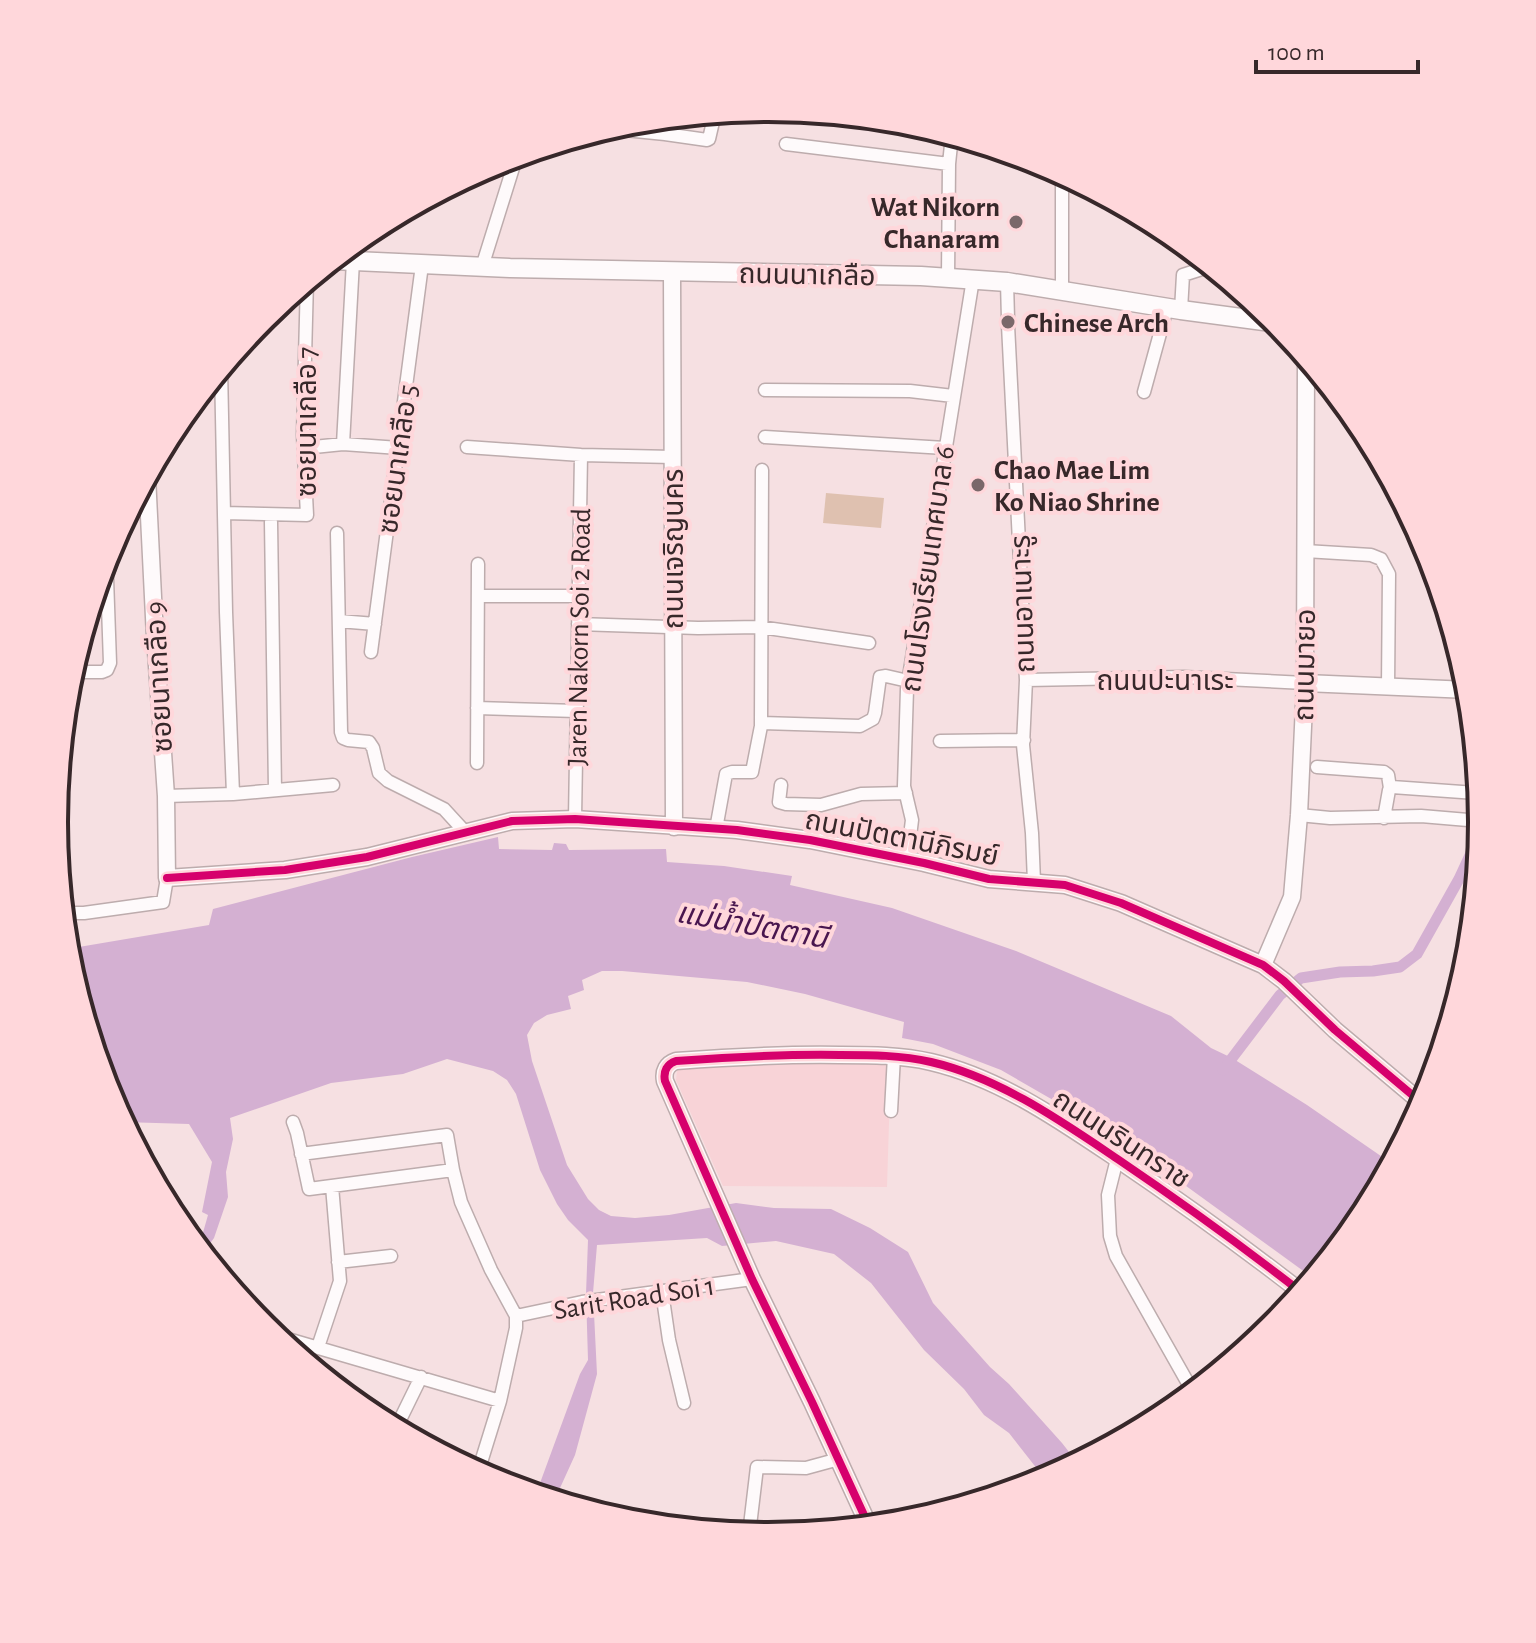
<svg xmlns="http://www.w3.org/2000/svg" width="1536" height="1643" font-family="'Alegreya Sans','Noto Sans Thai',sans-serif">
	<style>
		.built { fill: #f8d3d7 }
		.green { fill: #dfc1b0 }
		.water { fill: #d4b0d2 }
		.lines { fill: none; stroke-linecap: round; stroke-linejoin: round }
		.canal { stroke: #d4b0d2; stroke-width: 11 }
		.minor-casing { stroke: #bdacad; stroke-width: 15 }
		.tertiary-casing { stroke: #bdacad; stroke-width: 19 }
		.secondary-casing { stroke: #bdacad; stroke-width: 21 }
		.minor { stroke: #fefafb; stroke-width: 12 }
		.tertiary { stroke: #fefafb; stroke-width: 16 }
		.secondary { stroke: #fefafb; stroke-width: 18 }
		.cycleway-casing { stroke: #ffd7db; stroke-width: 13 }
		.cycleway { stroke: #d6006c; stroke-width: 8 }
		.poi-dot { fill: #7a686a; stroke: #ffd7db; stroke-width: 3 }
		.labels { text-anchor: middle; stroke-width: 8; stroke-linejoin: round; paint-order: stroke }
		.poi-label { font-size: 28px; font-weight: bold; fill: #37282a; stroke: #ffd7db; text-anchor: start }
		.street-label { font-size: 28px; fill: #37282a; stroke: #ffd7db }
		.water-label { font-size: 30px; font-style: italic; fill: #49164f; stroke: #ffd7db }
		.rim { fill: none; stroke: #37282a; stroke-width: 4 }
	</style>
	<rect width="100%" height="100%" fill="#f6e0e2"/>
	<path class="built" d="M891,1061l-4,126 -164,-1 -47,-106 1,-9 6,-7z"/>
	<path class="green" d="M826,493l58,5 -3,30 -58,-5z"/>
	<path class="water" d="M498,837l1,12 53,1 2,-7 12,1 3,6 97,-1 1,13 57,4 68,10 -2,9 102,23 124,43 155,65 40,32 21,10 75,47 84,58 -30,56 -48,59 -160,-116 -60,-39 -92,-53 -68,-26 -31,-6 2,-16 -99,-28 -58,-12 -125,-11h-20l-20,9 2,10 -16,6 3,13 -24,6 -13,8 -7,12 5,26 35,104 21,34 11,11 12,6 24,2 34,-3 67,-12 38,5 57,1 39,19 38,24 25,51 57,64 19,17 53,59 15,19 -32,17 -36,-46 -25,-18 -20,-26 -40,-39 -53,-67 -37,-29 -58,-13 -54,5 -15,-8 -110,7 -4,48 4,81 -22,81 -20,44 -19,-5 44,-120 8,-14 -2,-66 2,-54 -20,-20 -11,-16 -17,-34 -24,-76 -9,-14 -14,-9 -46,-12 -44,15 -72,9 -101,35 3,21 -7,33 2,25 -14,41 -11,15 -8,-9 7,-8 6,-21 -6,-3 10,-50 -23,-38 -66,-2 -15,-28 -40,-134 -1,-11 142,-24 4,-16 199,-52z"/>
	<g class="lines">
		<path class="canal" d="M1223,1070l57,-75 21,-17 39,-6 33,-1 27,-4 17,-13 42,-75 19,-41 4,-17"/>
		<defs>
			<path id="minor" d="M605,128l60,6 42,6 2,-1 6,-26
				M786,144l163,20
				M1062,173v117
				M482,267l35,-112
				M948,278l1,-114 3,-29
				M1007,282l1,37
				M1181,310l2,-35 28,-9
				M1008,325l18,355 -3,65 9,88 2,49
				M221,368l5,244 7,182
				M765,390l145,1 43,5
				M1144,392l23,-84
				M765,437l180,11
				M343,444l10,-183
				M467,447l114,8 92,2
				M304,448l39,-4 56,4
				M224,513l83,2 -4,-80 4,-155
				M271,522l4,268
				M337,533l4,199 2,6 5,2 21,2 4,6 6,25 9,8 56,28 22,24
				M1305,551l66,4 10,4 8,15 -1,113
				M478,596h101
				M339,621l36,3
				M578,624l120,4 62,-1 109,16
				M371,652l51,-387
				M71,672h31l5,-2 3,-7 -3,-85
				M1026,680l158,-3 121,6
				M477,708l100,3
				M761,723l99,3 13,-7 2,-6 5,-36 6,-1 22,5
				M940,741l84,-1
				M477,763l1,-199
				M1317,767l67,5 4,3 2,13
				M781,785l-2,17 7,2 35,1 40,-11 45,-1
				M166,796l67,-2 100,-9
				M1299,815l31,3 91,-2 47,4
				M1384,818l5,-28 3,-3 84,6
				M575,819l6,-364
				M716,829l10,-55 6,-2h20l9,-46 1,-256
				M907,860l5,-40 -8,-34 3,-97 66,-410
				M63,913h21l79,-11 4,-24
				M891,1111l3,-55
				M293,1122l4,11 12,56 144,-19
				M301,1154l146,-19 6,35 8,32 30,68 25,46v12l-16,73 -22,71
				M1117,1159l-9,36 2,41 6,20 77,136
				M338,1262l53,-6
				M662,1292l7,48 15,63
				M516,1316l66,-14 170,-23
				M274,1335l226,66
				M318,1347l22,-66 -8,-95
				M396,1428l25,-51
				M749,1534l8,-67 49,1 33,-9"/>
			<path id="tertiary" d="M672,271l2,556
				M147,476l8,161 11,159 1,82 118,-8 82,-13 145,-36 63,-2 162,11 73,10 114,23 65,16 76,6 56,18 142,62 21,16 51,49 88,74
				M1305,683l164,7
				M1263,965l29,-68 7,-82 6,-132 1,-326
				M869,1526l-57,-124 -60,-123 -87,-198c-2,-10 2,-17 11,-20 55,-4 110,-7 164,-6 31,0 61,0 91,7 69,16 130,59 188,98 62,42 123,86 182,132"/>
			<path id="secondary" d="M332,260l178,8 411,8 86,6 174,28 97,13"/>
		</defs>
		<use href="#minor" class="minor-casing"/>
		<use href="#tertiary" class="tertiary-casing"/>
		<use href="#secondary" class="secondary-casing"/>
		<use href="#minor" class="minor"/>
		<use href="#tertiary" class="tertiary"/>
		<use href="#secondary" class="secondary"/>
		<defs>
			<path id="cycleway" d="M167,878l118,-8 82,-13 145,-36 63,-2 162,11 73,10 114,23 65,16 76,6 56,18 142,62 21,16 51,49 88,74
				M869,1526l-57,-124 -60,-123 -87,-198c-2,-10 2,-17 11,-20 55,-4 110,-7 164,-6 31,0 61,0 91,7 69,16 130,59 188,98 62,42 123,86 182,132"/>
		</defs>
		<use href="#cycleway" class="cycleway-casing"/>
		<use href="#cycleway" class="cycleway"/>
	</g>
	<g class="poi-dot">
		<circle cx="1016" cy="222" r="8"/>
		<circle cx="1008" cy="322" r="8"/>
		<circle cx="978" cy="485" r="8"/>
	</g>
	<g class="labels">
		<g class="poi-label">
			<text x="1000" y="216" text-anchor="end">Wat Nikorn<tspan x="1000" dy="32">Chanaram</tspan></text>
			<text x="1024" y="332">Chinese Arch</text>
			<text x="994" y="479">Chao Mae Lim<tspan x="994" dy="32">Ko Niao Shrine</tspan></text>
		</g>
		<g class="street-label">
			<text transform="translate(807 274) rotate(1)" y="10">ถนนนาเกลือ</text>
			<text transform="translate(306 422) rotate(-90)" y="10">ซอยนาเกลือ 7</text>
			<text transform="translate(397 459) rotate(-82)" y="10">ซอยนาเกลือ 5</text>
			<text transform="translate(673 549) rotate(-90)" y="10">ถนนเจริญนคร</text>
			<text transform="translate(927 569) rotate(-82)" y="10">ถนนโรงเรียนเทศบาล 6</text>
			<text transform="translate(1022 604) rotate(-92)" y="10">ถนนอาเนาะรู</text>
			<text transform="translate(578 637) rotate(-89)" y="10">Jaren Nakorn Soi 2 Road</text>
			<text transform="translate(1304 665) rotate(-89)" y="10">ถนนมายอ</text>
			<text transform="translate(158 677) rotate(-93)" y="10">ซอยนาเกลือ 9</text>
			<text x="1165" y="690">ถนนปะนาเระ</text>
			<text transform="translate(902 837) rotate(11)" y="10">ถนนปัตตานีภิรมย์</text>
			<text transform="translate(1122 1138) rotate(33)" y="10">ถนนนรินทราช</text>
			<text transform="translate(634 1297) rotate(-9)" y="10">Sarit Road Soi 1</text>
		</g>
		<g class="water-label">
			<text transform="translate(752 925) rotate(10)" y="10">แม่น้ำปัตตานี</text>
		</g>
	</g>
	<path d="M0 0H1536V1643H0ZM68 822a700 700 0 1 1 1400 0a700 700 0 1 1-1400 0Z" fill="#ffd7db" fill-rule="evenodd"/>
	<path class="rim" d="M68 822a700 700 0 1 1 1400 0a700 700 0 1 1-1400 0Z"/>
	<path d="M1256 60v12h162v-12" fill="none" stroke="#37282a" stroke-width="4"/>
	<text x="1268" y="60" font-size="24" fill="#37282a" stroke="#ffd7db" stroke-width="6" paint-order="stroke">100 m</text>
</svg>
